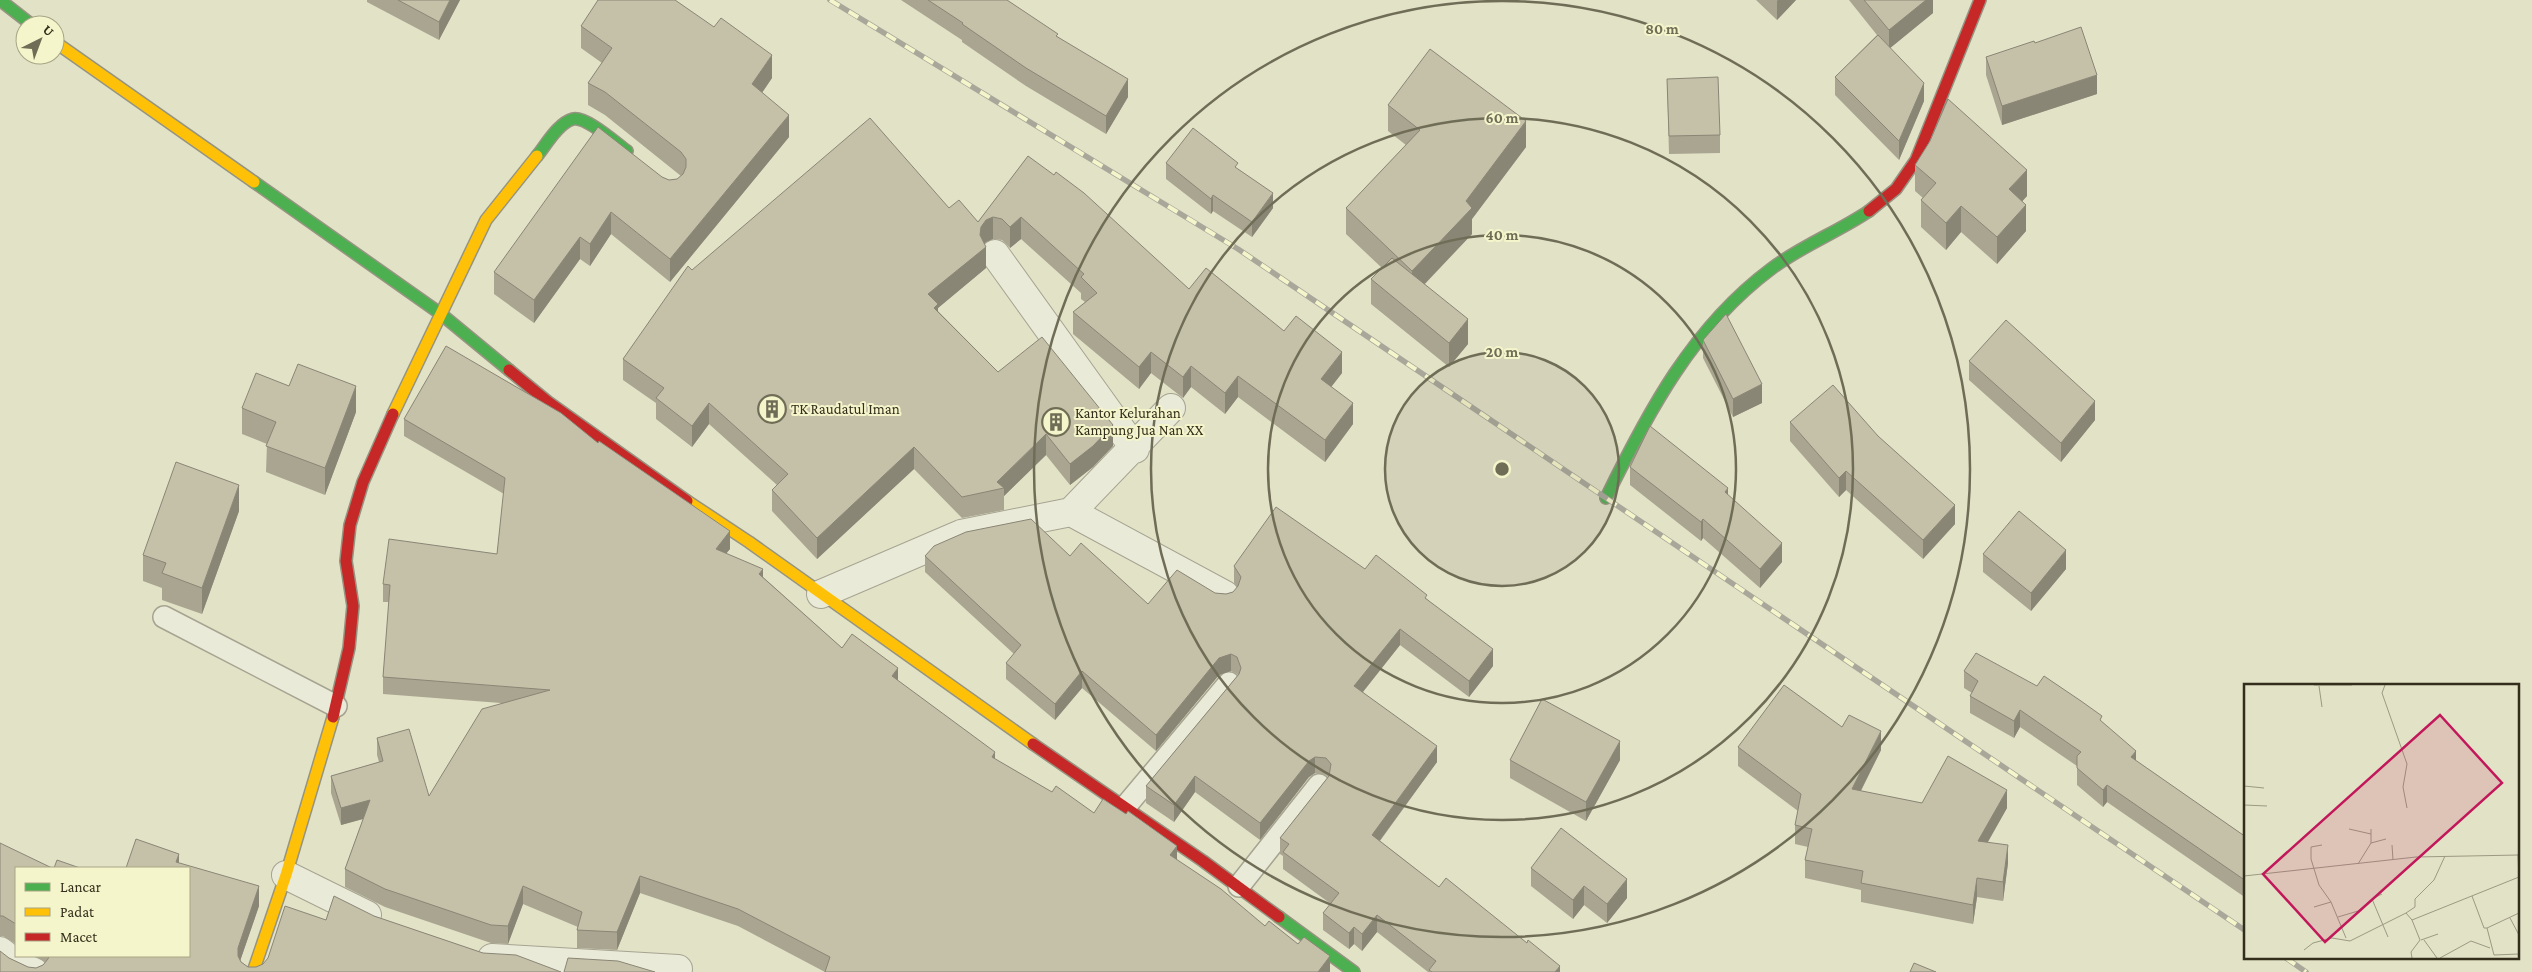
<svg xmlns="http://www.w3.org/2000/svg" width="2532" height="972" font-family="'Crimson Pro',serif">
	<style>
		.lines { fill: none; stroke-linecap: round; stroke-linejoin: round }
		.lane-casing { stroke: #a6a491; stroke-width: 24 }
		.street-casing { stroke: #a6a491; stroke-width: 30 }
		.fast-casing { stroke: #969481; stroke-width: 14 }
		.slow-casing { stroke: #969481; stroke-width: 14 }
		.jam-casing { stroke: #969481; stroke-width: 14 }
		.lane { stroke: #eaead9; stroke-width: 21 }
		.street { stroke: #eaead9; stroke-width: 28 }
		.fast { stroke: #4caf50; stroke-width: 11 }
		.slow { stroke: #ffc107; stroke-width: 11 }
		.jam { stroke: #c62828; stroke-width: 11 }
		.rail-casing { stroke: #a8a79a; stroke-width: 5.5 }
		.rail { stroke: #f5f5cb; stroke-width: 4; stroke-dasharray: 11; stroke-linecap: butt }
		.wall { fill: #a9a590 }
		.shaded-wall { fill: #8a8676 }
		.building { fill: #c5c0a8; stroke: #8a8676 }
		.ring { fill: none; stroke: #706d57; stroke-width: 2.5 }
		.labels { text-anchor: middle; stroke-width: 4; stroke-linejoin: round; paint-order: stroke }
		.poi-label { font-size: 15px; fill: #332e1b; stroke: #f5f5cb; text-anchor: start }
		.inset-road { fill: none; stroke: #9c9a82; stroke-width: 1 }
		.view { fill: #c2185b; fill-opacity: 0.15; stroke: #c2185b; stroke-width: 2.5 }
		.inset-edge { fill: none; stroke: #332e1b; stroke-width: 2.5 }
		.centre { fill: #706d57; stroke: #f5f5cb; stroke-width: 2.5 }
		.ring-label { font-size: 15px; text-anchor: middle; font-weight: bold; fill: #706d57; stroke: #f5f5cb; stroke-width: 4; stroke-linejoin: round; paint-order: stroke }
	</style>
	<rect width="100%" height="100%" fill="#e2e2c7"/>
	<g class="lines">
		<defs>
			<path id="lane" d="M164,617l172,89
				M1125,807l104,-124
				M1239,886l80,-101"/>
			<path id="street" d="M995,254l140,195
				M1071,512l154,83
				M821,594l140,-60 110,-22 100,-104
				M286,875l81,40
				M0,951l18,14 16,7
				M492,958l186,11"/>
			<path id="fast" d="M0,0l32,25
				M537,156c9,-11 21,-33 36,-37 13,-3 43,24 54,32
				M254,182l187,132 68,56
				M1606,498c42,-86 87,-171 165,-229 30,-23 67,-37 98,-58
				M1279,917l75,55"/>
			<path id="slow" d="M55,42l199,140
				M393,414l93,-194 51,-64
				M687,501l62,41 284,202
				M253,972l33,-97 47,-158"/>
			<path id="jam" d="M1869,211l27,-22 20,-29 64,-160
				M509,370l39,32 139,99
				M333,717l16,-69 4,-42 -7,-45 4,-36 13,-43 30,-68
				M1033,744l170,117 76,56"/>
		</defs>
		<use href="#lane" class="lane-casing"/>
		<use href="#street" class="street-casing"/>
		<use href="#fast" class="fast-casing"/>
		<use href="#slow" class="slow-casing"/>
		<use href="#jam" class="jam-casing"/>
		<use href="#lane" class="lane"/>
		<use href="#street" class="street"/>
		<use href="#fast" class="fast"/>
		<use href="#slow" class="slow"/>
		<use href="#jam" class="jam"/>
		<defs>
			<path id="rail" d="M830,0l408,249 1008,682
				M2286,958l20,14"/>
		</defs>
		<use href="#rail" class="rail-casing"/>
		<use href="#rail" class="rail"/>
	</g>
	<path class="wall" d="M367,0h93l-21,40 -72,-38z
		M901,0h106l51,37 70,60 -22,37 -80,-48 -64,-44v-2z
		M1756,0h40l-19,20z
		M1849,0h84v13l-43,35 34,53 -25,59 -64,-65v-18l42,-42z
		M581,26l191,52 -10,15 27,44 -119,145 -59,-48 -21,32 -10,-7 -46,64 -40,-29v-22l168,-95 7,3 8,-1 4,-3 -76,-61 -17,-10v-22l14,-20 -21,-15z
		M2035,43l62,51 -95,31 -16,-50v-18z
		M1667,79l53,56v18l-51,1z
		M1388,105l138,42 -54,72v15l-47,50 43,60 -19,23 -78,-63v-25l11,-11 -36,-34v-26l60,-63 -18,-14z
		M1028,156l161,133 95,42 58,42 -11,14 22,37 -28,38 -87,-65 -13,17 -34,-27 -8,11 -32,-25 -12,16 -66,-55v-22l12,-10 -4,-3v-6l-60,-54 -11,9 -8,-8 -9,-1 -7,3 -2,1 2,25 -48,40v3l60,61 115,74 -20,21 -23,18 -24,-30 -42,41v14l-42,8 -48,-49 -97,90 -45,-48v-21l5,-5 -68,-61 -17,23 -36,-28v-16l-33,-23v-21l69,-89 257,-62 29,14z
		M1166,163l72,6 35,39 -21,29 -39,-26 -2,3 -45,-35z
		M1915,165l112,31 -5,5 4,30 -29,33 -36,-32 -15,18 -25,-23v-27l2,-2 -8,-7z
		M1703,340l59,63 -29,14 -30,-59z
		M1969,361l126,59 -34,42 -92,-82z
		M242,408l114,4 -31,83 -59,-23 1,-28 -25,-10z
		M404,419l326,130 -4,4 37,24 79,71 56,33 97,78 57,33 42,21 83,47 88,66 65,46h-505l-87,-46 -98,-33 -23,57 -40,-2v-18l1,-3 -55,-23 -15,40 -17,-1 -106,-36 -40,-20v-18l18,-50 -22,6 -10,-32v-17l48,-14 -2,-7v-17l52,58 72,-93 -118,-9v-17l6,-75h-6v-18l114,-30 7,-60 -100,-58z
		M1790,422l165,102 -32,35 -77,-69 -7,7 -49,-56z
		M1630,467l98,29 54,66 -22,26 -57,-50 -2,3 -71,-56z
		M239,511l-37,103 -40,-14v-12l-19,-7v-26z
		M1983,554l83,15 -35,42 -48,-39z
		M925,556h145l78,48 67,-11 11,1 7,-2 4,-4 -3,-5v-17l131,3 62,30 66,67 -24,31 -69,-52 -37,47 74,70 -57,79 59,46 121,85h-132l-51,-40 -15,19 -8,-7 -5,5 -26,-19v-17l8,-9 -48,-35v-13l-3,-2v-16l48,-61 -2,-2 -11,-2 -6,4 -49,63 -65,-48 -21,30 -28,-19v-17l92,-111 -1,-1 -6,-3 -12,4 -63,76 -74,-63 -27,32 -49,-41v-16l8,-9 -89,-82z
		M1964,671l138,51 34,39 110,76v61l-139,-96 -4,5 -26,-22v-19l-57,-39 -6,11 -44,-25v-17l2,-3 -8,-5z
		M1842,727l39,23 -20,41 61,12 85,5 -19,34 20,21 -5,38 -26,-4 -4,27 -112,-22v-12l-56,-12v-18l3,-13 -13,-3v-19l3,-14 -60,-45v-19z
		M1510,760h110l-34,61 -76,-43z
		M0,843l16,25v76l-13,-8h-3z
		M179,863l80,43 -19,55 8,6h8l7,-3 63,-44 48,-4 109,37 78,19h-561l9,-14 19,9 8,1 7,-3 2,-3 -10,-6h154z
		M1531,868l96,30 -20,25 -23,-18 -11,14 -42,-33z"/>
	<path class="shaded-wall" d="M450,0h10l-21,40v-18z
		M1778,0h18l-19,20v-19z
		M1926,0h7v13l-44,36v-19z
		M772,55v23l-20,29v-23z
		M2097,75v19l-95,31v-19z
		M1128,79v18l-22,37v-18z
		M1924,83v18l-25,59v-19z
		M789,115v22l-119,145v-23z
		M1526,121v26l-54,72v15l-60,63v-26l54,-70z
		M2027,170v26l-18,20v-27z
		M1273,193v15l-21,29v-15z
		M1213,195v16l-2,3v-15z
		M2026,205v26l-29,33v-27z
		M1961,206v26l-15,18v-27z
		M611,212v22l-21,32v-22z
		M993,217v22l-7,3 -5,6 5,-1v21l-48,40v17l-10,-31 58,-74z
		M1021,217v22l-11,9v-21z
		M580,237v22l-46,64v-23z
		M1468,319v25l-19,23v-24z
		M1151,352v21l-12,16v-22z
		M1342,352v21l-21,27v-21z
		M1191,366v21l-8,11v-21z
		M1238,376v21l-13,17v-21z
		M1762,384v19l-29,14v-18z
		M356,386v26l-31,83v-27z
		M2095,401v19l-34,42v-19z
		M709,403v21l-17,23v-21z
		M1353,403v21l-28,38v-22z
		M1113,425v21l-20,21 -23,18v-21z
		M1046,434v21l-42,41v-8l-7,-6z
		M914,447v22l-97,90v-21z
		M1846,471v19l-7,7v-19z
		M239,485v26l-37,103v-26z
		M1728,488v18l-3,-14z
		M1955,505v19l-32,35v-19z
		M1703,519v19l-2,3v-19z
		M730,531v18l-14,17v-17z
		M1782,543v19l-22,26v-19z
		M2066,550v19l-35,42v-18z
		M763,569v18l-4,-13z
		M1400,629v16l-46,58v-17z
		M1493,649v17l-24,31v-16z
		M1231,654v17l-12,4 -63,76v-16l63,-77z
		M898,668v18l-6,-10z
		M1082,671v17l-27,32v-16z
		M2020,710v17l-6,11v-17z
		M1881,731v19l-29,58v-19z
		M1620,741v19l-34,61v-19z
		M1437,746v16l-65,89v-16z
		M2136,751v17l-5,-11z
		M995,752v18l-3,-13z
		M1315,757v16l-6,4 -49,63v-17l49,-62z
		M1195,776v16l-21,30v-17z
		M2107,785v17l-4,5v-17z
		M2007,790v18l-29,51v-18z
		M370,800v17l-29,8v-17z
		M2008,845v18l-5,38v-19z
		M1177,846v17l-7,-8z
		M179,854v14l-3,-6z
		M640,876v17l-23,57v-18z
		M1977,878v19l-4,27v-19z
		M1627,879v19l-20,25v-19z
		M259,886v20l-21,61v-19z
		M523,886v18l-15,40v-18z
		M1584,886v19l-11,14v-19z
		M1377,915v17l-15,19v-17z
		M1354,927v17l-5,5v-16z
		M1330,956v16h-12z
		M1560,966v6h-5z"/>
	<path class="building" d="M398,0h52l-11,22z
		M598,0h77l39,27 7,-9 51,37 -20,29 37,31 -119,144 -59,-47 -21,32 -10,-7 -46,63 -40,-28 104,-145 64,50 7,3 8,-1 6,-5 3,-7v-8l-5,-7 -76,-60 -17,-9 24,-35 -31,-22z
		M928,0h79l51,34 -2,2 72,43 -22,37 -80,-48 -64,-44 1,-1z
		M1864,0h62l-37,30z
		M2081,27l16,48 -95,31 -16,-49 48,-16 1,2z
		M1878,35l46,48 -25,58 -64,-64z
		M1430,49l96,72 -60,80 6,7 -60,63 -66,-63 74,-78 -32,-25z
		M1718,77l2,58 -51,1 -2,-57z
		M1948,99l79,71 -18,19 17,16 -29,32 -36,-31 -15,17 -25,-23 15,-17 -21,-18 15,-24z
		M870,118l79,90 10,-8 19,22 50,-66 26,19 2,-3 28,21 105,96 17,-21 78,63 12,-15 46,36 -21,27 32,24 -28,37 -87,-64 -13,17 -34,-27 -8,11 -32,-25 -12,15 -66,-55 24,-19 -16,-16 3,-3 -63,-57 -11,10 -8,-8 -9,-2 -7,3 -5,7 -1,8 6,12 -58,47 10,10 -4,4 64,64 44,-35 71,88 -20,21 -23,18 -24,-30 -49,48 7,6 -42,9 -48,-50 -97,91 -45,-48 16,-16 -79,-71 -17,23 -36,-28 8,-10 -41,-29 65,-93 4,4z
		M1193,128l45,35 -3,4 38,26 -21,29 -39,-27 -2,4 -45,-36z
		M1392,258l76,61 -19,24 -78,-64z
		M1726,314l36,70 -29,15 -30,-59z
		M2006,320l89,81 -34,42 -92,-82z
		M446,346l115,67 37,30 1,-2 125,86 6,4 -14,18 47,20 -4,5 83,74 10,-14 46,34 -6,8 103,76 -3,5 60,35 4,-6 38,27 9,-14 23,15 2,-3 49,35 -7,9 51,34 44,37 4,-5 29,23 6,-7 26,19 -12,16h-493l5,-15 -92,-48 -98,-33 -23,56 -40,-2 5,-18 -59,-26 -15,40 -17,-1 -106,-36 -40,-20 25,-69 -29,8 -10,-32 52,-15 -6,-23 32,-9 20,67 53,-87 68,-19 -167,-13 7,-92 -7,-1 6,-45 108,15 8,-76 -101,-59z
		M298,364l58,22 -31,82 -59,-22 10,-24 -34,-14 14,-35 33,13z
		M1833,385l45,51 77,69 -32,35 -77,-69 -7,7 -49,-56z
		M1650,426l78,62 -3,4 57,51 -22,26 -57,-50 -2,3 -71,-55z
		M176,462l63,23 -37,103 -40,-15 4,-10 -23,-8z
		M1276,507l89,62 11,-14 51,40 -2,3 68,51 -24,32 -69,-52 -46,57 83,60 -65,89 67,52 7,-9 81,65 1,-3 32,26 -5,6h-123l-3,-2 7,-9 -59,-46 -15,19 -8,-7 -5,6 -26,-20 16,-20 -56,-41 6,-8 -9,-6 49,-62 2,-12 -5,-6 -11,-1 -6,4 -49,62 -65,-47 -21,29 -28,-19 93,-112 2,-6 -4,-11 -6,-3 -12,4 -63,77 -74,-64 -27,33 -49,-41 15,-18 -96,-89 9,-10 32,-14 65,-13 39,37 11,-13 67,61 29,-34 38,23 11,1 7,-2 5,-6 3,-9 -7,-11z
		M2019,511l47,39 -35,43 -48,-39z
		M1976,653l61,33 7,-10 37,25 21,15 -2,4 36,31 -5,6 115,80v44l-139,-96 -4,5 -26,-22v-12l4,-4 -61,-42 -6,11 -44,-25 8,-15 -14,-10z
		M1784,685l58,42 7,-12 32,16 -29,58 70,14 26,-47 59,34 -29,51 30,4 -5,37 -26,-4 -4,27 -112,-22 2,-12 -58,-11 7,-31 -17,-4 6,-31 -63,-47z
		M1542,699l78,42 -34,61 -76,-42z
		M1561,828l66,51 -20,25 -23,-18 -11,14 -42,-32z
		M136,839l43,15 -3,8 83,24 -21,62v8l3,6 7,5h8l7,-3 5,-6 17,-52 41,14 8,-24 40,20 109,37 33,2 45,17h-561v-21l9,7 19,9 8,1 7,-3 5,-6 1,-3h140v-88h-63z
		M0,843l52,25h-36v56l-13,-8h-3z
		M57,860l23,8h-26z
		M568,958l50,3 37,11h-91z
		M1914,963l22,9h-26z"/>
	<circle cx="1502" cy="469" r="117" fill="#706d57" fill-opacity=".12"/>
	<g class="ring">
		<circle cx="1502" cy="469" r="117"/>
		<circle cx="1502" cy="469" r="234"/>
		<circle cx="1502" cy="469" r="351"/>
		<circle cx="1502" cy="469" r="468"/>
	</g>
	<defs>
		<symbol id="building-ring" viewBox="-11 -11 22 22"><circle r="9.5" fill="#f5f5cb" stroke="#706d57" stroke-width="1.5"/><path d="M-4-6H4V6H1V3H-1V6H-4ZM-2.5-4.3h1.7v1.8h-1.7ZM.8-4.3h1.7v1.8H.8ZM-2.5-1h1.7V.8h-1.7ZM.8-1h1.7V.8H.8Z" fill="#706d57"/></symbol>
	</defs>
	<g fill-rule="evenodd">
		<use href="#building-ring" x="756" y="393" width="32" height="32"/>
		<use href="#building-ring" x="1040" y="406" width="32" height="32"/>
	</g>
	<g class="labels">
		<g class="poi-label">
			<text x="791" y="414">TK Raudatul Iman</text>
			<text x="1075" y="418">Kantor Kelurahan<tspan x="1075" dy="17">Kampung Jua Nan XX</tspan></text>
		</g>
	</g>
	<g transform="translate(2244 684)">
		<rect width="275" height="275" fill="#e2e2c7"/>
		<path class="inset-road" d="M70,1h38M141,1l-3,8 25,71 -4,23 4,21M75,2l3,21M0,102l20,2M0,121l23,1M105,145l22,5M127,159l15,-4M78,161l-11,2v12l8,26 12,17 15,36M148,161l1,15M274,170l1,27M114,180l13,-21v-14M0,192l172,-19 103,-2M138,210l-10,5 16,38M228,212l12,32h3M70,223l17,-5M162,229l9,-6v-8l19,-19 11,-24M94,233l20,-6 14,-12M266,234l9,17M168,236l107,-43M243,244l7,27 25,-1M243,244l32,-15M177,256l17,-6M180,256l13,18M60,266l9,-7 19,-5 18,3 56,-28 6,7 8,20 -9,12 1,6M196,274l31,-17 19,7"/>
		<path class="view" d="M196,31l62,68 -177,159 -62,-68z"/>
		<rect width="275" height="275" class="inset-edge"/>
	</g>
	<circle cx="1502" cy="469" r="8" class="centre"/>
	<g class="ring-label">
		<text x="1662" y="34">80 m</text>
		<text x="1502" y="123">60 m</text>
		<text x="1502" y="240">40 m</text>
		<text x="1502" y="357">20 m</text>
	</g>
	<rect x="15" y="867" width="175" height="90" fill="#f5f5cb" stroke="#a7a585"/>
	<rect x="25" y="883" width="25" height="8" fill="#4caf50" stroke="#a7a585"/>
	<text x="60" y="892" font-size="15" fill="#332e1b">Lancar</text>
	<rect x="25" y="908" width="25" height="8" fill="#ffc107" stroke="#a7a585"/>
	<text x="60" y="917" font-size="15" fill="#332e1b">Padat</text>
	<rect x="25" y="933" width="25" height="8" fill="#c62828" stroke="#a7a585"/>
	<text x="60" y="942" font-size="15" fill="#332e1b">Macet</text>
	<g transform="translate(40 40) rotate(42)"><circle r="24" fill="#f5f5cb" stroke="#a7a585"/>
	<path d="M0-4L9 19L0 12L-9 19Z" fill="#706d57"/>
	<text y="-8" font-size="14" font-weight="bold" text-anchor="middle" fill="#332e1b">U</text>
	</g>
</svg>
